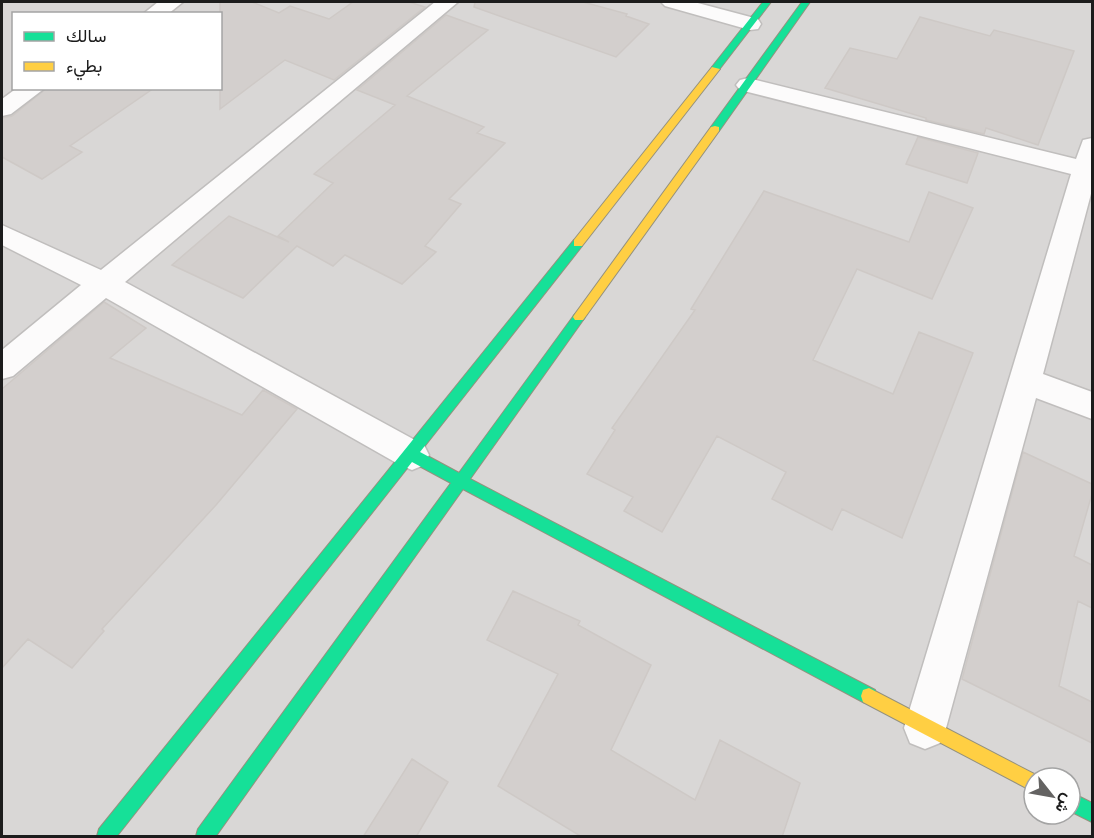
<svg xmlns="http://www.w3.org/2000/svg" width="1094" height="838" font-family="Montserrat,Vazirmatn,sans-serif">
	<style>
		.residential { fill: #d9d7d6; fill-rule: evenodd }
		.building { fill: #d3cfcd; stroke: #cec9c6; stroke-width: 1.5 }
		.lines { fill: none; stroke-linecap: round; stroke-linejoin: round }
		.street-casing { stroke: #c0bebd; stroke-width: 3 }
		.fast-casing { stroke: #94917e; stroke-width: 2 }
		.slow-casing { stroke: #94917e; stroke-width: 2 }
		.street { fill: #fcfbfb; fill-rule: evenodd }
		.fast { fill: #16e098; fill-rule: evenodd }
		.slow { fill: #ffcf43; fill-rule: evenodd }
	</style>
	<rect width="100%" height="100%" fill="#eae7e5"/>
	<path class="residential" d="M2,2h1090v834h-1090zM14,14h206v74h-206zM1034,778h36v36h-36z"/>
	<path class="building" d="M220,2h32l27,11 11,-7 39,13 24,-17h56l16,5 -91,73 -49,-20 -65,49z
		M475,2h108l44,12 -1,2 23,8 -33,33 -142,-50z
		M446,15l42,15 -81,66 77,31 -7,6 28,10 -56,56 12,5 -36,42 11,6 -34,32 -57,-29 -12,11 -36,-20 -54,52 -71,-33 57,-49 60,26 -11,-6 55,-53 -19,-9 81,-69 -38,-15z
		M920,17l70,19 4,-6 80,21 -36,94 -52,-17 -2,6 -58,-14v-2l-101,-30 25,-40 47,11z
		M47,88h107l-84,58 12,6 -40,27 -40,-22v-39l10,-2z
		M918,137l60,16 -11,30 -61,-19z
		M764,191l145,51 20,-50 44,16 -41,91 -75,-30 -44,91 80,34 26,-62 54,21 -71,185 -60,-29 -10,21 -60,-31 14,-27 -69,-36 -55,96 -38,-21 9,-14 -46,-23 28,-44 -3,-2 83,-118 -4,-1z
		M104,302l42,26 -36,30 132,57 21,-25 34,19 -81,96 -114,124 2,2 -32,37 -44,-29 -26,29v-279z
		M1023,452l69,32v10l-18,62 18,9v43l-14,-7 -19,85 33,16v41l-130,-64z
		M513,591l67,30 -2,4 73,40 -40,85 84,50 25,-60 80,43 -18,54h-200l-84,-51 60,-112 -71,-34z
		M412,759l36,23 -32,55h-53z"/>
	<g class="lines">
		<defs>
			<path id="street" d="M158,2h25l-15,12h-25z
				M435,2h23l-333,280 299,163 5,10 -5,10 -12,5 -12,-5 -294,-167 -93,78 -11,3v-29l79,-65 -79,-40v-20l99,45z
				M661,2h33l64,17 3,5 -3,5 -8,1 -85,-24z
				M748,78l328,81 7,-19 9,-2v52l-49,184 49,18v27l-56,-21 -90,330 -6,15 -15,6 -15,-6 -6,-15 167,-554 -331,-84 -4,-5 4,-5z
				M17,88h28l-34,26 -9,2v-17z"/>
			<path id="fast" d="M763,2h8l-53,69h-6v-4z
				M802,2h8l-91,129h-8v-4z
				M578,239l4,1v6l-162,206 39,21 116,-159h8l2,3 -2,3 -113,159 405,211 2,6 -2,6 -6,2 -6,-2 -400,-213 -247,347h-20l2,-7 253,-346 -39,-21 -295,374h-20l2,-7 475,-589z
				M1070,792l22,11v19l-22,-11z"/>
			<path id="slow" d="M712,67l8,2 -138,177h-8v-6z
				M715,126l4,1v4l-136,189h-8l-2,-3 2,-3 136,-187z
				M869,688l171,89 -6,1v14l-171,-90 -2,-6 2,-6z"/>
		</defs>
		<use href="#street" class="street-casing"/>
		<use href="#fast" class="fast-casing"/>
		<use href="#slow" class="slow-casing"/>
		<use href="#street" class="street"/>
		<use href="#fast" class="fast"/>
		<use href="#slow" class="slow"/>
	</g>
	<rect width="1094" height="838" fill="none" stroke="#1c1c1c" stroke-width="6"/>
	<rect x="12" y="12" width="210" height="78" fill="#ffffff" stroke="#a4a4a4" stroke-width="1.5"/>
	<rect x="24" y="32" width="30" height="9" fill="#16e098" stroke="#a4a4a4" stroke-width="1.5"/>
	<text x="66" y="42" font-size="18" fill="#1c1c1c">سالك</text>
	<rect x="24" y="62" width="30" height="9" fill="#ffcf43" stroke="#a4a4a4" stroke-width="1.5"/>
	<text x="66" y="72" font-size="18" fill="#1c1c1c">بطيء</text>
	<g transform="translate(1052 796) rotate(121)"><circle r="28" fill="#ffffff" stroke="#a4a4a4" stroke-width="1.5"/>
	<path d="M0-4.5L10 22L0 15L-10 22Z" fill="#646362"/>
	<text y="-9" font-size="16" font-weight="bold" text-anchor="middle" fill="#1c1c1c">ش</text>
	</g>
</svg>
